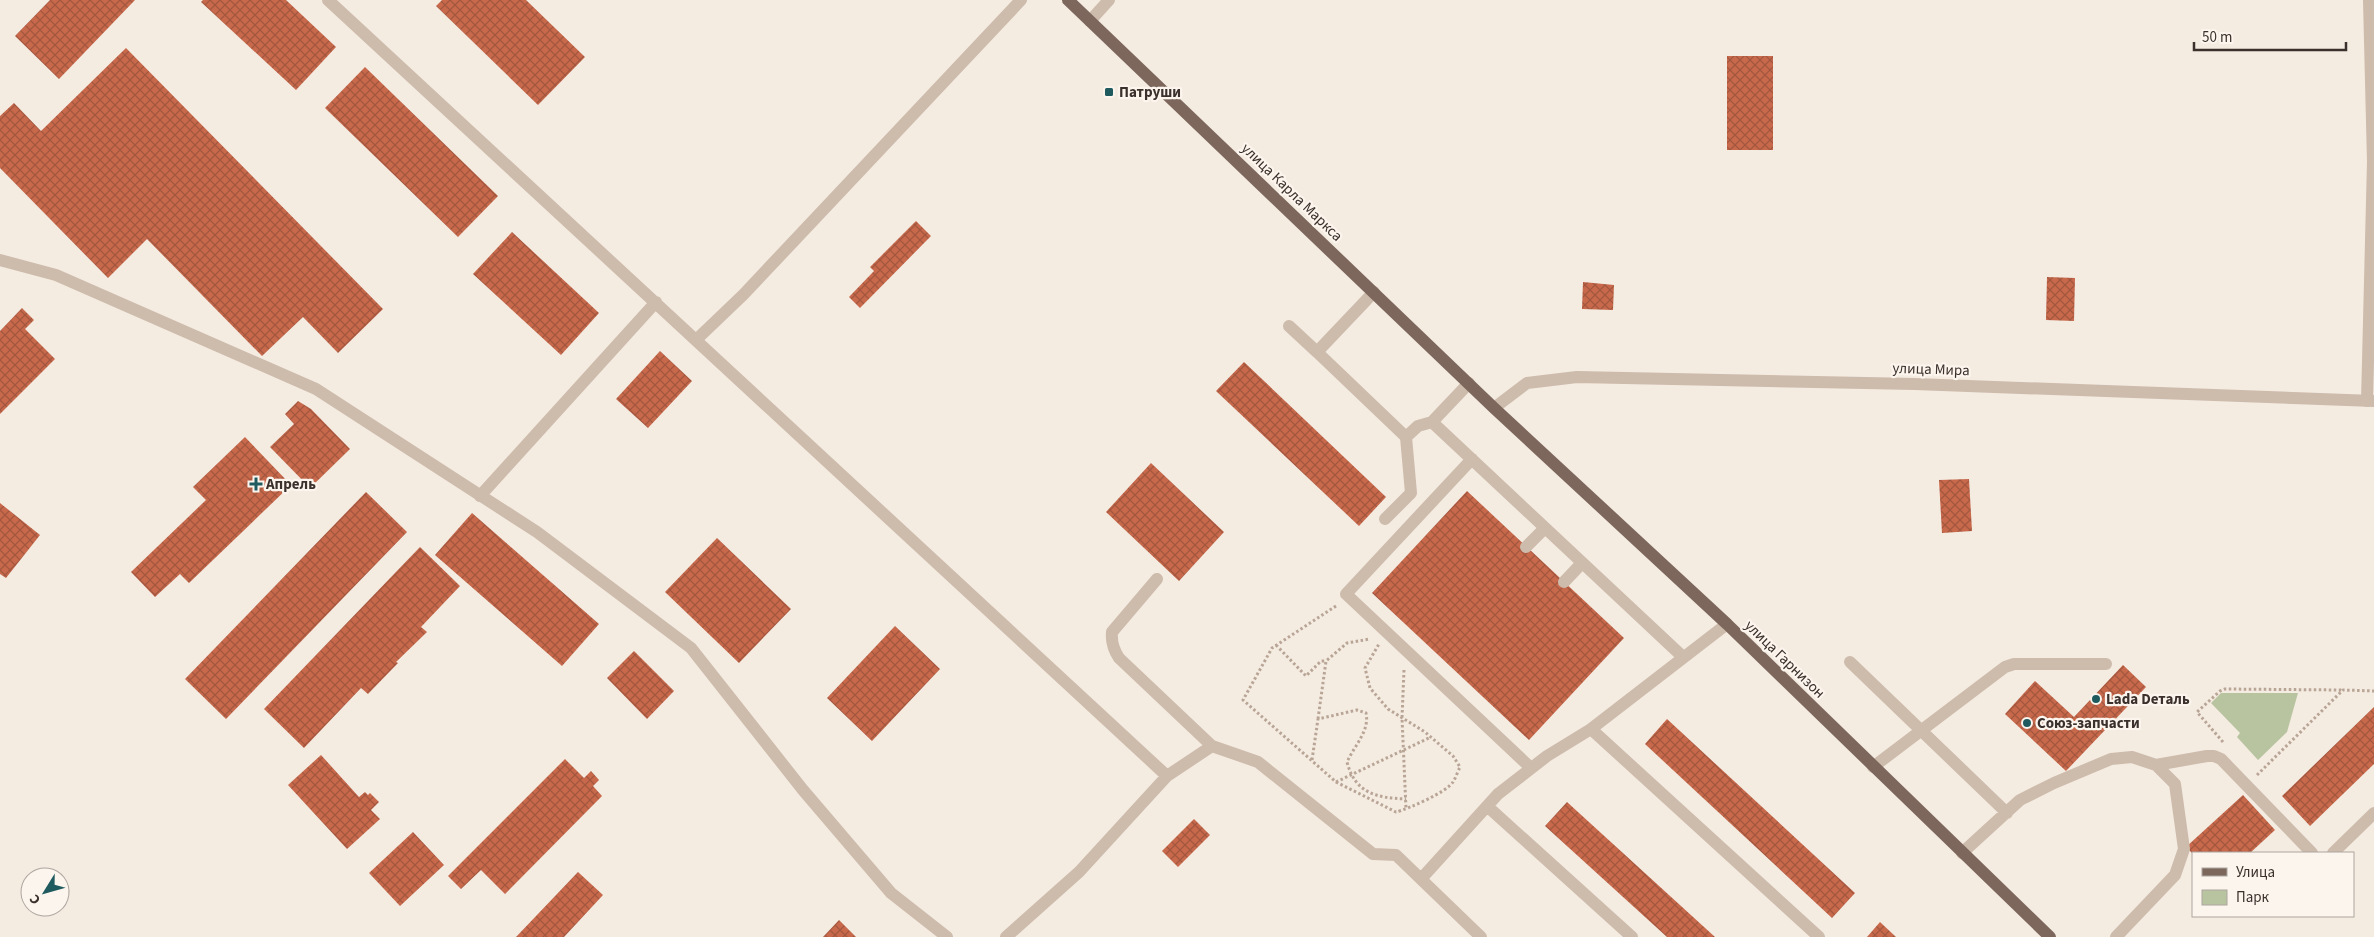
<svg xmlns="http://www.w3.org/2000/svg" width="2374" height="937" font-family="'Source Sans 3',sans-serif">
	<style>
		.park { fill: #b8c4a0 }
		.building { fill: url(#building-cross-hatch) }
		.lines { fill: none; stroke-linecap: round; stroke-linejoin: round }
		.path { stroke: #b9a596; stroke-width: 3; stroke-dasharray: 2.5 2.5; stroke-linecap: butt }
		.lane { stroke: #cdbbac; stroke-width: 12 }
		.street { stroke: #cdbbac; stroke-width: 12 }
		.primary { stroke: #7d675c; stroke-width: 12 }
		.poi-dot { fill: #1f5a5e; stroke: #fbf5ee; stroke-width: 2 }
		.labels { text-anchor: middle; stroke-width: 4.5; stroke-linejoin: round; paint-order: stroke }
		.poi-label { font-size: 15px; font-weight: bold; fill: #3b302b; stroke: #fbf5ee; text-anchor: start }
		.street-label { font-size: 15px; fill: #3b302b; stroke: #fbf5ee }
	</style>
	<defs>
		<pattern id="building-cross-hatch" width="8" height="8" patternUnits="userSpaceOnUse" patternTransform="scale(1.25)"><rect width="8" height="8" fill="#c8694b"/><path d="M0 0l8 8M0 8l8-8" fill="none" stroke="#a4573f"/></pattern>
	</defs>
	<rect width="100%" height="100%" fill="#f4ebe1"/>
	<path class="park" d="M2221,693h77l-11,39 -29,28 -21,-23 3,-4 -29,-30z"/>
	<path class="building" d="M50,0h85l-76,79 -44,-43z
		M203,0h83l50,47 -40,43 -95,-88z
		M442,0h84l59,57 -47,48 -102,-99z
		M126,48l257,261 -45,44 -35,-36 -41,39 -115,-117 -39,39 -108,-110v-52l14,-13 27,28z
		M1727,56h46v94h-46z
		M365,67l133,129 -40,41 -133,-129z
		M916,221l15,15 -71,72 -11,-11 25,-26 -4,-4z
		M512,232l87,81 -38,42 -88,-81z
		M2047,277l28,1 -1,43 -28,-1z
		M1583,282l31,3 -1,25 -31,-1z
		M22,308l12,12 -9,9 30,30 -55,55v-83z
		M660,351l32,30 -44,47 -32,-29z
		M1244,362l142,135 -27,29 -143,-135z
		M298,401l13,8 39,40 -40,39 -40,-41 24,-23 -9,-10z
		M245,437l46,48 -102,98 -9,-9 -25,23 -24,-25 75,-72 -13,-13z
		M1151,463l73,69 -45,49 -73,-69z
		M1969,479l3,52 -30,2 -3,-53z
		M1467,491l157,147 -95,102 -157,-147z
		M366,492l41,40 -181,187 -41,-40z
		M0,503l40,32 -34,43 -6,-4z
		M472,513l127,111 -37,42 -127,-111z
		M717,538l74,71 -52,54 -74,-71z
		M420,547l40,39 -39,41 6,5 -31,30 2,1 -30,31 -7,-6 -57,60 -40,-39z
		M895,626l45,43 -68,72 -45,-43z
		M634,651l40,40 -27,28 -40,-41z
		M2123,665l23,22 -80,84 -61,-57 30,-33 39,36z
		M2374,707v57l-64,62 -28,-30z
		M1667,719l188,174 -23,25 -187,-174z
		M321,755l38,42 6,-5 3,3 2,-2 9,9 -8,8 9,9 -33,30 -59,-64z
		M565,759l19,19 7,-7 8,9 -6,6 9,10 -97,98 -24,-24 -20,19 -13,-13z
		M2243,795l32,35 -25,23h-58l-6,-6z
		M1567,802l148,135h-48l-122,-111z
		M1194,819l16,16 -32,32 -16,-16z
		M413,832l31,33 -44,41 -31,-33z
		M578,872l25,23 -39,42h-48z
		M839,920l17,17h-33z
		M1880,922l16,15h-29z"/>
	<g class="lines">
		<path class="path" d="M1336,606l-64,42 -29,52 93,82 60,30c12,-3 51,-20 57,-30 3,-5 5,-11 7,-15l-7,-11 -28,-24 -37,-23 -18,-21 -5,-20 14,-24
			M1276,645l30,31 15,-15h5
			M1404,670l-2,48 4,91
			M1318,719l8,-58 21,-18 23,-4
			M2223,742l-26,-30 23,-21 5,-2 118,1
			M1312,760l6,-41 39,-9 9,3c4,18 -12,33 -19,49 8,31 29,36 59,37
			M2257,775l86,-85 31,1
			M1336,782l95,-45"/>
		<path class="lane" d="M328,0l839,776
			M0,260l56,15 260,114 221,143 154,116 112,142 88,103 56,44
			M1374,292l-57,60 89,85 12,-11 14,-4
			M1289,326l28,26
			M697,339l46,-44 278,-295
			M1469,383l-37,39 251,235
			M2367,401l6,-239 -4,-162
			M1472,459l-126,135 185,174
			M480,496l176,-194
			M1385,519l26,-26 -5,-56
			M1526,547l19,-19
			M1157,579l-45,53c-1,10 1,17 7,26l93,88
			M1564,582l18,-19
			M1727,624l-136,105 228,208
			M1850,662l157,151
			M2156,765l51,-9h7l7,3 91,94
			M1873,767l132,-100 9,-3h92
			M1487,806l145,131
			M1962,853l58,-53 34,-17 57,-24 21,-2 24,8 19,19 9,65 -9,26 -59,62
			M2333,853l41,-40
			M1421,879l77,-85 49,-38 44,-27
			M1006,937l73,-65 88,-96 45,-30 46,16 115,92 23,1 85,82"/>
		<path class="street" d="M1090,21l19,-21
			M1494,408l33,-25 50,-6 338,7 459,17"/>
		<path class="primary" d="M1068,0l426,408 233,216 323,313"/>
	</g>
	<g class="poi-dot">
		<rect x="1104" y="87" width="10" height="10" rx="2.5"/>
		<path d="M253.5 476.5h5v5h5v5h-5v5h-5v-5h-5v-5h5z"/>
		<circle cx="2096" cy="699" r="5"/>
		<circle cx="2027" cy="723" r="5"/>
	</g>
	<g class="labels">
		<g class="poi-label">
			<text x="1119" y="97">Патруши</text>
			<text x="266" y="489">Апрель</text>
			<text x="2106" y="704">Lada Dеталь</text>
			<text x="2037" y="728">Союз-запчасти</text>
		</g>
		<g class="street-label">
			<text transform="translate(1292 192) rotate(44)" y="5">улица Карла Маркса</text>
			<text transform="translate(1931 369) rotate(2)" y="5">улица Мира</text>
			<text transform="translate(1785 659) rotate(44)" y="5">улица Гарнизон</text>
		</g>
	</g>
	<rect x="2192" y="852" width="162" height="65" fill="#fbf5ee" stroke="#aea6a0"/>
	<rect x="2202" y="868" width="25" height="8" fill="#7d675c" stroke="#aea6a0"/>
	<text x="2236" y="877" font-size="15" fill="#3b302b">Улица</text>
	<rect x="2202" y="890" width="25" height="15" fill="#b8c4a0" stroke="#aea6a0"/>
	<text x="2236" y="902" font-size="15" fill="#3b302b">Парк</text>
	<g transform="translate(45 892) rotate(233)"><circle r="24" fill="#fbf5ee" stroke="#aea6a0"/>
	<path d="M0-4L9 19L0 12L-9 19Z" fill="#1f5a5e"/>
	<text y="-8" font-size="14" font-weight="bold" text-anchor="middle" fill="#3b302b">С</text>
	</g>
	<path d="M2194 42v8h152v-8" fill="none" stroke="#3b302b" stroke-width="2.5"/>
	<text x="2202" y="42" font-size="15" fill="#3b302b" stroke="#fbf5ee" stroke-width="4" paint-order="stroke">50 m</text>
</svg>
